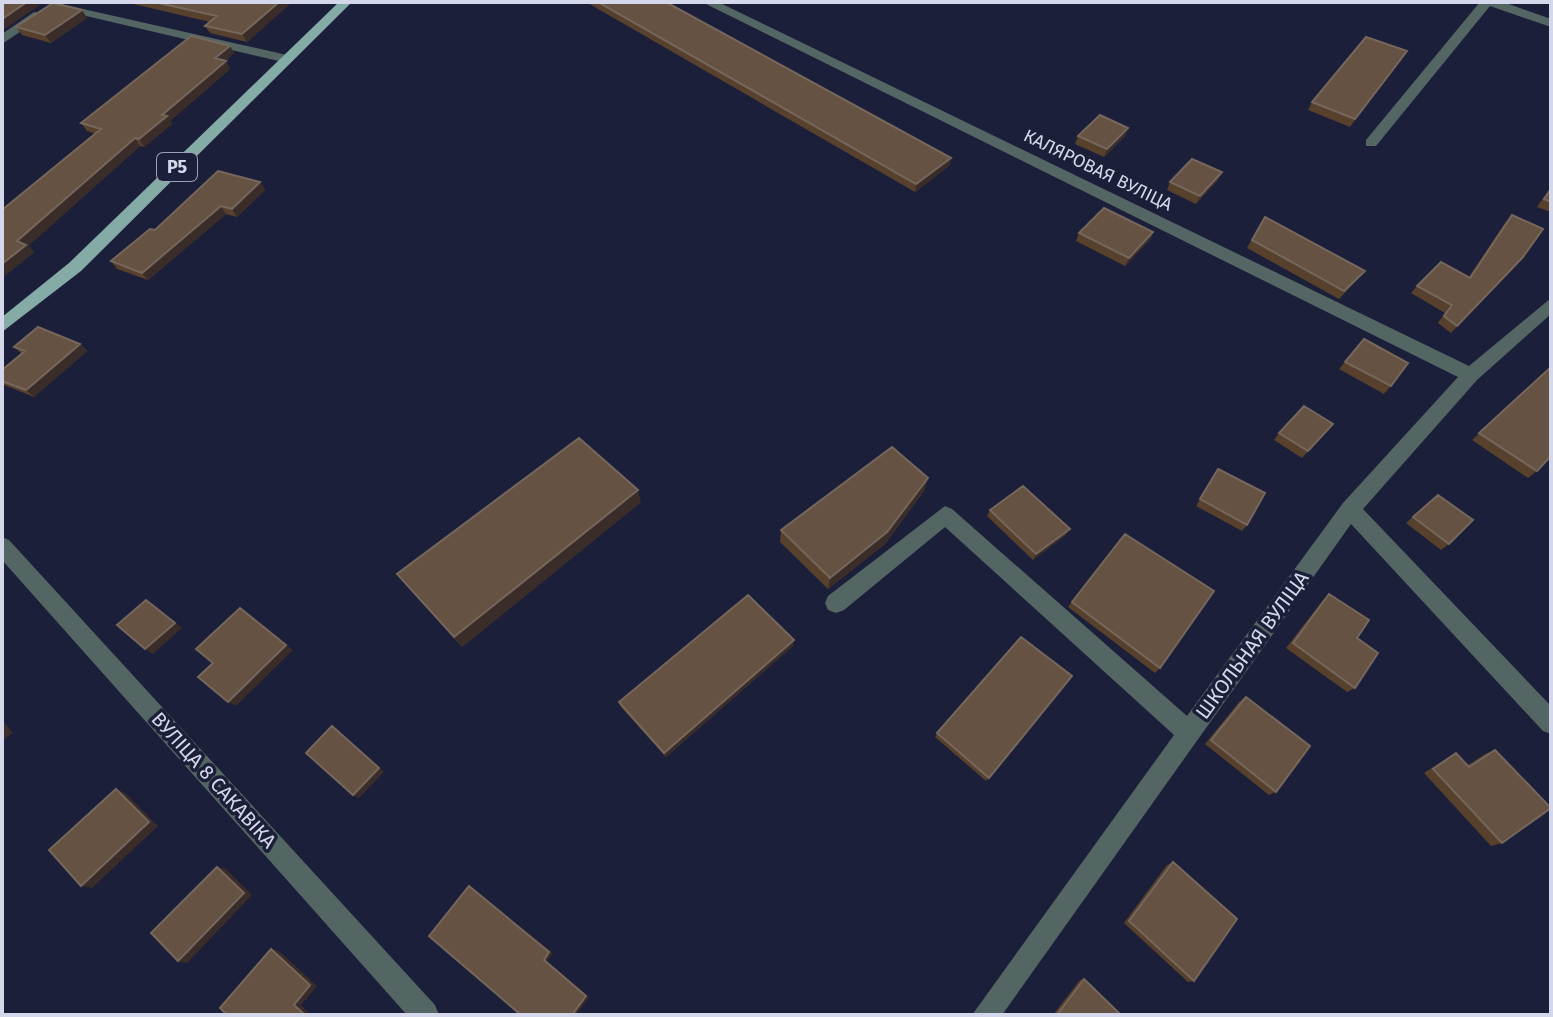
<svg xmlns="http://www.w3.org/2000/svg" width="1553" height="1017" font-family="'Fira Sans',sans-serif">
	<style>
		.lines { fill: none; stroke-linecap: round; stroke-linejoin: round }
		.minor { fill: #546664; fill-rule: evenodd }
		.major { fill: #85aba7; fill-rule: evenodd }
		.wall { fill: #57412d }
		.shaded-wall { fill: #3a2d29 }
		.building { fill: #655242; stroke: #76675c; stroke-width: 2 }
		.labels { text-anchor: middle; stroke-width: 7; stroke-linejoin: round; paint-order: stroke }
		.shield { fill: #1c1f39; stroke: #9da0b5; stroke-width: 2 }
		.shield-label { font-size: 18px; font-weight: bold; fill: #d4d8ea }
		.far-street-label { font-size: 18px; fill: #d4d8ea; stroke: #1c1f39 }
		.street-label { font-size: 20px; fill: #d4d8ea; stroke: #1c1f39 }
	</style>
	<rect width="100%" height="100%" fill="#1c1f39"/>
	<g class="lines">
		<path class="minor" d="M52,2l235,53 7,4 -7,4 -235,-55z
			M702,2h16l751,364 82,-68v16l-74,66 -114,129 188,197v28l-8,-3 -192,-207 -349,491h-30l202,-280 -229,-208 -101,83 -8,3 -8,-3 -3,-7 3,-7 117,-90 7,3 235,207 156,-213 115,-126z
			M1480,2h23l48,17v8l-61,-21 -114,140h-10v-6z
			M34,12l11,3 -43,29v-10z
			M2,537l7,3 426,465 4,10h-32l-405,-455z"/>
		<path class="major" d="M339,2h13l-271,269 -79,61v-15l67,-54z"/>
	</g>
	<path class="wall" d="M125,2h167l-45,40 -37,-9 -5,-7 5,-4z
		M586,2h80l285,156 -2,8 -34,26z
		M82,10l5,8 -36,25 -29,-8 -6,-8z
		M230,46l4,7 -9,8 5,8 -60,52 2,3 -28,23 -4,-1 -112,100 6,6 -32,26v-68l94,-76 -9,-3 -6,-8z
		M1407,51l-57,76 -42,-17 4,-8z
		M1078,136h47l-21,21 -29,-13z
		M1222,172l-4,8 -22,24 -29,-14 3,-8z
		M260,182l5,8 -28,27 -11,-3 -78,66 -31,-11 -6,-8 44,-31z
		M1551,187v25l-14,-5z
		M1512,215l11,42 -72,76 -13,-10 7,-10 -34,-20 6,-7 52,-9 36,-54z
		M1264,217l101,54 -26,28 -92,-51z
		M1153,232l-3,8 -25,26 -49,-25 3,-8z
		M1364,339l27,47 -7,8 -45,-25z
		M80,344l7,7 -53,46 -32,-13v-14l20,-16 -8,-7z
		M1551,367l-14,104 -9,7 -56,-38z
		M1333,424l-31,34 -28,-18 5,-7z
		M1218,469l29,56 -5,6 -46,-25z
		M928,478l-4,13 -39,53 -57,45 -48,-47 1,-12z
		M1438,495l11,49 -8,6 -35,-27z
		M641,502l-179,145 -65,-73z
		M990,510l76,25 -33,25 -46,-44z
		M1329,594l28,44 -2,50 -8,4 -61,-44 37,-48z
		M1072,602l88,66 -5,5 -87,-66z
		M793,646l-127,111 -45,-50 -2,-5z
		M1072,676l-86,105 -51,-44 2,-4z
		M1246,697l30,95 -7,3 -64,-51 35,-43z
		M1495,750l7,93 -11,3 -67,-73 23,-15 9,-5 12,12 17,-11z
		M1173,862l21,119 -6,1 -64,-59 43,-58z
		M1084,979l37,36h-68l27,-35z"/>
	<path class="shaded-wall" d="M27,2h15l1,1 -40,27 -1,-11z
		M279,2h13l-45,40 -5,-8z
		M82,10l5,8 -36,25 -6,-8z
		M230,46l4,7 -15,13 -4,-8z
		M1407,51l-5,8 -52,68 5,-8z
		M226,61l4,8 -60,52 2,3 -28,23 -5,-8 23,-24z
		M1128,128l-3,8 -21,21 3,-8z
		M135,138l5,8 -112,100 6,6 -32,26v-14l15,-23z
		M951,158l-2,8 -34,26 1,-8z
		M1222,172l-4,8 -22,24 4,-8z
		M260,182l5,8 -28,27 -5,-8z
		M221,206l5,8 -78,66 -6,-7z
		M1153,232l-3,8 -25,26 4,-8z
		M80,344l7,7 -53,46 -8,-7z
		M928,478l-4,13 -39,53 -57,45 2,-11z
		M638,490l3,12 -179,145 -8,-10z
		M1070,529l-4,6 -33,25 3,-6z
		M146,600l36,28 -29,26 -8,-5z
		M794,640l-1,6 -127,111 -2,-4z
		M286,645l7,5 -57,56 -8,-4z
		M2,720l11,13 -11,8z
		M332,726l52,46 -25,26 -6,-3z
		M116,789l9,4 33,33 -66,62 -11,-2z
		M217,867l9,2 26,26 -65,68 -9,-2z
		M469,886l84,67 -6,8 42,36 -13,18h-4l-28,-55z
		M271,949l8,2 38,35 -16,19 10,10h-6l-11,-10z"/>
	<path class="building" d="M2,2h25l-25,17z
		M154,2h125l-37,32 -37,-8 12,-10z
		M598,2h68l285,156 -35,26z
		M53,3l29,7 -37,25 -29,-8z
		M191,36l39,10 -15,12 11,3 -64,54 5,1 -28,23 -4,-1 -118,103 9,4 -24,19v-54l99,-81 -20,-6z
		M1366,37l41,14 -52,68 -43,-17z
		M1100,115l28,13 -21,21 -29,-13z
		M1192,159l30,13 -22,24 -30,-14z
		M218,171l42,11 -28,27 -11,-3 -79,67 -31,-12 39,-32 5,1z
		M1551,189v13l-7,-3z
		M1104,208l49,24 -24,26 -50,-25z
		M1512,215l31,14 -20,28 -66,69 -13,-10 8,-11 -35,-19 24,-24 29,16z
		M1265,217l100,54 -21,20 -92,-51z
		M38,327l42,17 -54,46 -24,-9v-11l23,-19 -11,-4z
		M1364,339l44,24 -17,23 -46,-24z
		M1551,367v89l-14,15 -58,-38z
		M1304,406l29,18 -25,27 -29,-18z
		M579,438l59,52 -184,147 -57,-63z
		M892,447l36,31 -41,54 -57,46 -49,-48z
		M1218,469l47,24 -18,32 -47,-26z
		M1023,486l47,43 -34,25 -46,-44z
		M1438,495l35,25 -24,24 -36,-27z
		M1125,534l89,57 -54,77 -88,-66z
		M1329,594l40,26 -12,18 21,15 -23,35 -62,-45z
		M748,595l46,45 -130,113 -45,-51z
		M146,600l29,23 -30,26 -28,-24z
		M240,608l46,37 -58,57 -30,-25 15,-14 -17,-14z
		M1021,637l51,39 -83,102 -52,-45z
		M1246,697l64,49 -34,46 -65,-52z
		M332,726l47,42 -26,27 -47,-42z
		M1495,750l56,58 -49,35 -69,-74 23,-16 13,14z
		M116,789l33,33 -68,64 -32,-36z
		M1173,862l64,57 -43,62 -65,-60z
		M217,867l27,26 -66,68 -27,-28z
		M469,886l80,66 -5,8 42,36 -14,19h-51l-92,-79z
		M271,949l39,36 -16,20 11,10h-78l-7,-7z
		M1084,979l37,36h-64z"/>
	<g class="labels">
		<rect class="shield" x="157" y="153" width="40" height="28" rx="6"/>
		<g class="shield-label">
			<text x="177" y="173">Р5</text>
		</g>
		<g class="far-street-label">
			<text transform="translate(1098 170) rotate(26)" y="6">КАЛЯРОВАЯ ВУЛІЦА</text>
		</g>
		<g class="street-label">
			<text transform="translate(1252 645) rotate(-54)" y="7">ШКОЛЬНАЯ ВУЛІЦА</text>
			<text transform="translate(214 780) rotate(48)" y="7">ВУЛІЦА 8 САКАВІКА</text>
		</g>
	</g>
	<rect width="1553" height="1017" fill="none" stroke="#d4d8ea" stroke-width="8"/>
</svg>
